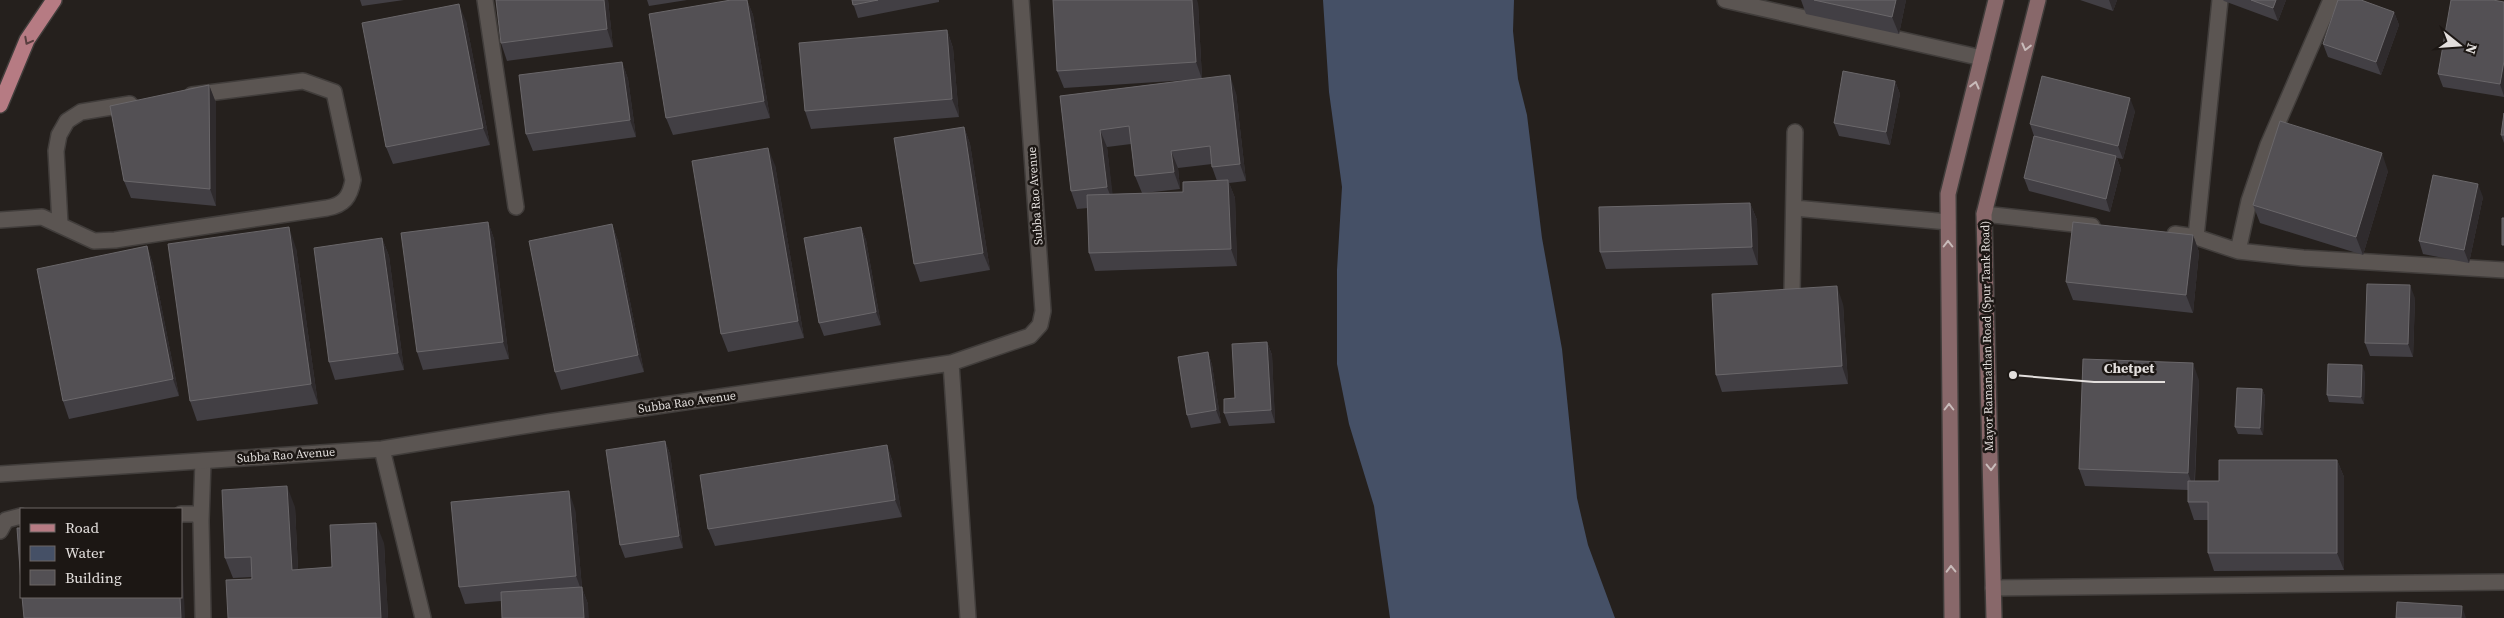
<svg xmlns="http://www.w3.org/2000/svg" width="2504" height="618" font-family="'Source Serif 4',serif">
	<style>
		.water { fill: #455066 }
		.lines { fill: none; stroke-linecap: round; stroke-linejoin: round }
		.lane-casing { stroke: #413d3b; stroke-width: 18 }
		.street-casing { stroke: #413d3b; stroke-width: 18 }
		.secondary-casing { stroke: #413d3b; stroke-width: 18 }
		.primary-casing { stroke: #413d3b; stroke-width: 18 }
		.lane { stroke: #5b5552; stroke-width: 15 }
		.street { stroke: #5b5552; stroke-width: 15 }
		.secondary { stroke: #88686a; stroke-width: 15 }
		.primary { stroke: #b67b83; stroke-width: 15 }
		.wall { fill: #423f44; fill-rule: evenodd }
		.shaded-wall { fill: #2f2b2d }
		.building { fill: #535054; stroke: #6a676a }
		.oneway { stroke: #5a3f40 }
		.oneway2 { stroke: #c8bbba }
		.labels { text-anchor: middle; stroke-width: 5; stroke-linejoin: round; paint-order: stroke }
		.street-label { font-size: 12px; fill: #e3dfdd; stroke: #1c1714 }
		.leader { fill: none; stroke: #e3dfdd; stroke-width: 2 }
		.callout-dot { fill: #e3dfdd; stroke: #1c1714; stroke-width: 2 }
		.callout-label { font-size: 14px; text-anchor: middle; font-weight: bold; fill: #e3dfdd; stroke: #1c1714; stroke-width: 5; stroke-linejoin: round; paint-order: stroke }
	</style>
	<rect width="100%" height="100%" fill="#25201d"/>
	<path class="water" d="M1323,0h191l-1,31 5,48 9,36 15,123 20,111 15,149 11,47 27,73h-225l-16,-112 -25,-82 -12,-60v-94l5,-83 -13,-95z"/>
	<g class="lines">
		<defs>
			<path id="lane" d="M181,514h17l3,7 2,97
				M201,521l2,-60
				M0,531l6,-11 15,-4"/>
			<path id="street" d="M485,0l31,207
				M1725,0l257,58
				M1794,208l154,14
				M1984,214l108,12
				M0,220l42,-3 52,24 21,-1 212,-32c17,-3 23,-11 26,-28l-19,-88 -31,-11 -111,14
				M60,224l-4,-73 3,-16 8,-14 14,-9 49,-8
				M2175,234l21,3 42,14 65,7 201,12
				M2196,237l24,-237
				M2238,251l11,-50 19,-56 63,-145
				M1792,293l3,-161
				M951,363l17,255
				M382,449l41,169
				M0,474l382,-25 166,-27 403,-59 79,-27 10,-11 3,-14 -22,-311
				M1993,588l511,-6"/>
			<path id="secondary" d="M1952,618l-4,-424 48,-194
				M1994,618l-10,-404 54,-214"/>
			<path id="primary" d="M0,105l27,-65 27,-40"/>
		</defs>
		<use href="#lane" class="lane-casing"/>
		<use href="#street" class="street-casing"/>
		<use href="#secondary" class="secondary-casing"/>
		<use href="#primary" class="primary-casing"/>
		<use href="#lane" class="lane"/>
		<use href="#street" class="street"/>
		<use href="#secondary" class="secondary"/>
		<use href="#primary" class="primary"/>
	</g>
	<path class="wall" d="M360,0h44l-42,6z
		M608,0l5,47 -106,14 -6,-18z
		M647,0h40l-38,6z
		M731,0h16l6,15 17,103 -97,17 -7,-17z
		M852,0h87v2l-81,16z
		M1801,0h105l-7,34 -93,-20z
		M2080,0h37l-4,11z
		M2223,0h63l-8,21 -54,-20z
		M2504,2v95l-61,-10 -5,-13z
		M1198,3l4,76 34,14 10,88 -17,2 6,15 2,68 -142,5 -6,-18 -1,-45 -11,1 -6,-18 -11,-95 128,-16 -124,8 -7,-17zM1131,144l4,32 7,17 -30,1 -5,-47zM1212,164v3l5,14 -34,11 -39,1 36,-4 -2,-21z
		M2394,12l5,13 -18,50 -53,-18 -5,-13z
		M466,21l24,124 -97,19 -7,-17z
		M947,30l6,18 6,69 -148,12 -6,-18z
		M622,62l6,17 8,58 -103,14 -7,-17z
		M1895,81l5,13 -10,51 -51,-9 -5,-13z
		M209,85l7,18v103l-85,-8 -7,-17z
		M2135,111l-12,48 -6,-1 4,11 -11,43 -81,-21 -5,-13 10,-42 -4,-12z
		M2504,113v30l-3,-8z
		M964,127l6,17 20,126 -70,12 -6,-18z
		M775,165l29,173 -76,14 -7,-18z
		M2388,171l-25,84 -103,-32 -7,-18z
		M2483,197l-14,66 -46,-9 -4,-13z
		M1750,203l7,17 1,45 -152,4 -6,-17z
		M488,222l6,17 15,120 -86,11 -6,-18z
		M612,224l6,17 26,131 -83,18 -6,-18z
		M861,227l5,13 15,85 -57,11 -5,-13z
		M2193,235l6,17 -6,61 -120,-13 -7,-18z
		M382,238l7,18 15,114 -69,10 -6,-18z
		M147,246l6,18 26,132 -110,23 -6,-18z
		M296,248l22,156 -121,17 -7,-20z
		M2415,298l-2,59 -43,-1 -5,-13z
		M1843,304l5,80 -126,8 -6,-17z
		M1267,342l5,13 3,68 -46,3 -5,-13 11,-15z
		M1208,352l4,13 9,58 -30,5 -4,-13z
		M2365,372l-1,32 -35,-2 -2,-7z
		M2199,380l-4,101h24l118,-21 7,17v93l-130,1 -6,-18v-33h-14l-6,-18v-12l-103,-4 -6,-17z
		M2262,389l3,7 -2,39 -25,-1 -3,-7z
		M665,441l5,13 13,94 -58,10 -5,-13z
		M887,445l6,18 9,54 -187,29 -7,-17z
		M295,507l3,62 34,-2 52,-24 4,75h-160l24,-41 -19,1 -8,-20z
		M575,509l7,79 6,16 -87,-3 -36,3 -6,-17z"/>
	<path class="shaded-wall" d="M604,0h4l5,47 -6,-18z
		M747,0l6,15 17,103 -6,-17z
		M1192,0h5l1,3 4,76 -6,-17z
		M1896,0h10l-7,34 -7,-17z
		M2109,0h8l-4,11z
		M2276,0h10l-8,21 -5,-13z
		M459,4l7,17 24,124 -7,-17z
		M2394,12l5,13 -18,50 -5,-13z
		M947,30l6,18 6,69 -7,-18z
		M2504,61v35l-4,-12z
		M622,62l6,17 8,58 -6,-17z
		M1230,75l6,18 10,88 -6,-17z
		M1895,81l5,13 -10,51 -4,-13z
		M209,85l7,18v103l-6,-17z
		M2130,98l5,13 -12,48 -5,-13z
		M964,127l6,17 20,126 -7,-17z
		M1100,130l7,17 7,58 -7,-18z
		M768,148l7,17 29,173 -6,-17z
		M1171,151l7,17 2,21 -6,-17z
		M2382,153l6,18 -25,84 -7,-18z
		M2116,156l5,13 -11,43 -4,-13z
		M1228,180l7,18 2,68 -6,-17z
		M2478,184l5,13 -14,66 -5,-13z
		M1750,203l7,17 1,45 -6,-18z
		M488,222l6,17 15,120 -6,-17z
		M612,224l6,17 26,131 -6,-17z
		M289,227l7,21 22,156 -7,-20z
		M861,227l5,13 15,85 -5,-13z
		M2193,235l6,17 -6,61 -7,-18z
		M382,238l7,18 15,114 -6,-17z
		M147,246l6,18 26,132 -6,-17z
		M2410,285l5,13 -2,59 -5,-13z
		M1837,286l6,18 5,80 -6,-18z
		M1267,342l5,13 3,68 -4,-13z
		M1208,352l4,13 9,58 -5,-13z
		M2193,363l6,17 -5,110 -6,-17z
		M2362,365l3,7 -1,32 -3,-7z
		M2262,389l3,7 -2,39 -3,-7z
		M665,441l5,13 13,94 -4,-12z
		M887,445l6,18 9,54 -7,-17z
		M2337,460l7,17v93l-7,-17z
		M287,486l8,21 4,83 -7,-20z
		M569,491l6,18 7,79 6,16 1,14h-5l-2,-26 -6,-16z
		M376,523l8,20 4,75h-7z
		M181,531l4,87h-4l-1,-21h1z
		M2462,606l4,12h-5z"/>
	<path class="building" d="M496,0h108l3,29 -106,14z
		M731,0h16l17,101 -98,17 -17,-104z
		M852,0h26l-25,5z
		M1053,0h139l4,62 -139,9z
		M1814,0h82l-4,17z
		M2251,0h25l-3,8z
		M2338,0h23l33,12 -18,50 -53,-18z
		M2451,0h42l11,2v59l-4,23 -62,-10z
		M459,4l24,124 -97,19 -24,-124z
		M947,30l5,69 -147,12 -6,-68z
		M622,62l8,58 -104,14 -7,-59z
		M1843,71l52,10 -9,51 -52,-9z
		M1230,75l10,89 -28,3 -2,-21 -39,5 3,21 -39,4 -6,-50 -29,4 7,57 -36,4 -11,-95z
		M2042,76l88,22 -12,48 -88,-22z
		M209,85l1,104 -86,-8 -14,-75z
		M2504,113v22h-3z
		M2280,121l102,32 -26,84 -103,-32z
		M964,127l19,126 -69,11 -20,-126z
		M2034,136l82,20 -10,43 -82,-21z
		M768,148l30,173 -77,13 -29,-173z
		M2433,175l45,9 -14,66 -45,-9z
		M1228,180l3,69 -142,4 -2,-58 96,-3v-10z
		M1750,203l2,44 -152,5 -1,-45z
		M2502,218h2v27h-2z
		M488,222l15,120 -86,10 -16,-119z
		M2073,222l120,13 -7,60 -120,-13z
		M612,224l26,131 -83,17 -26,-131z
		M289,227l22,157 -121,17 -22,-157z
		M861,227l15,85 -57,11 -15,-85z
		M382,238l16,115 -69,9 -15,-114z
		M147,246l26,133 -110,22 -26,-132z
		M2367,284l43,1 -2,59 -43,-1z
		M1837,286l5,80 -126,9 -4,-81z
		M1267,342l4,68 -47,3v-14l11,-1 -3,-54z
		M1208,352l8,58 -29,5 -9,-58z
		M2083,359l110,4 -5,110 -109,-4z
		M2328,364l34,1 -1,32 -34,-2z
		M2237,388l25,1 -2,39 -25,-1z
		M665,441l14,95 -59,9 -14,-95z
		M887,445l8,55 -187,29 -8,-54z
		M2219,460h118v93h-129v-51h-20v-21h31z
		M287,486l5,84 40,-3 -2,-42 46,-2 5,95h-153l-2,-38 26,-1 -1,-22 -26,1 -3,-68z
		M569,491l7,85 -117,11 -8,-85z
		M17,528h4v55z
		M582,587l2,31h-82l-1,-26z
		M22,597h158l1,21h-157z
		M2397,602l65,4 -1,12h-65z"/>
	<defs><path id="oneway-chevron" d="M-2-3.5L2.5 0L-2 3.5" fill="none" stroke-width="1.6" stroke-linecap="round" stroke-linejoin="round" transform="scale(1.25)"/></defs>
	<use class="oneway" href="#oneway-chevron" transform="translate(28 41) rotate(118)"/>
	<g class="oneway2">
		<use href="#oneway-chevron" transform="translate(2026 47) rotate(104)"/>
		<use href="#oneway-chevron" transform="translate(1975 85) rotate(-76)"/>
		<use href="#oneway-chevron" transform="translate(1948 244) rotate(-90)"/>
		<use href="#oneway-chevron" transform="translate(1949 407) rotate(-90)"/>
		<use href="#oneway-chevron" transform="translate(1991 467) rotate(89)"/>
		<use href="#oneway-chevron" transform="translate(1951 569) rotate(-91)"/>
	</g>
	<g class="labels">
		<g class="street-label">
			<text transform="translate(1035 196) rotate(-94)" y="4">Subba Rao Avenue</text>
			<text transform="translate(1987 336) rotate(-91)" y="4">Mayor Ramanathan Road (Spur Tank Road)</text>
			<text transform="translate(687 402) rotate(-8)" y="4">Subba Rao Avenue</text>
			<text transform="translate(286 455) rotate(-4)" y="4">Subba Rao Avenue</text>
		</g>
	</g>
	<path class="leader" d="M2013 375L2094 382H2165"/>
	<circle class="callout-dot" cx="2013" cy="375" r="5"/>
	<g class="callout-label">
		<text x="2129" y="373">Chetpet</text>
	</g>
	<rect x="20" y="508" width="162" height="90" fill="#1c1714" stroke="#6c6764"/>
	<rect x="30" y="524" width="25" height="8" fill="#b67b83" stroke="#6c6764"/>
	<text x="65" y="533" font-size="15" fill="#e3dfdd">Road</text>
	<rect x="30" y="546" width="25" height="15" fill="#455066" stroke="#6c6764"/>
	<text x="65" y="558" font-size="15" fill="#e3dfdd">Water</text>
	<rect x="30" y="570" width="25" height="15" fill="#535054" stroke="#6c6764"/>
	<text x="65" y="583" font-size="15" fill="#e3dfdd">Building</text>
	<g transform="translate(2459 45) rotate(107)" stroke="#1c1714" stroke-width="4" paint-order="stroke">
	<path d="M0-4L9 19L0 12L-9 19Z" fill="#e3dfdd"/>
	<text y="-8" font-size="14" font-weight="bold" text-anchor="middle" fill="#e3dfdd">N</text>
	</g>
</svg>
